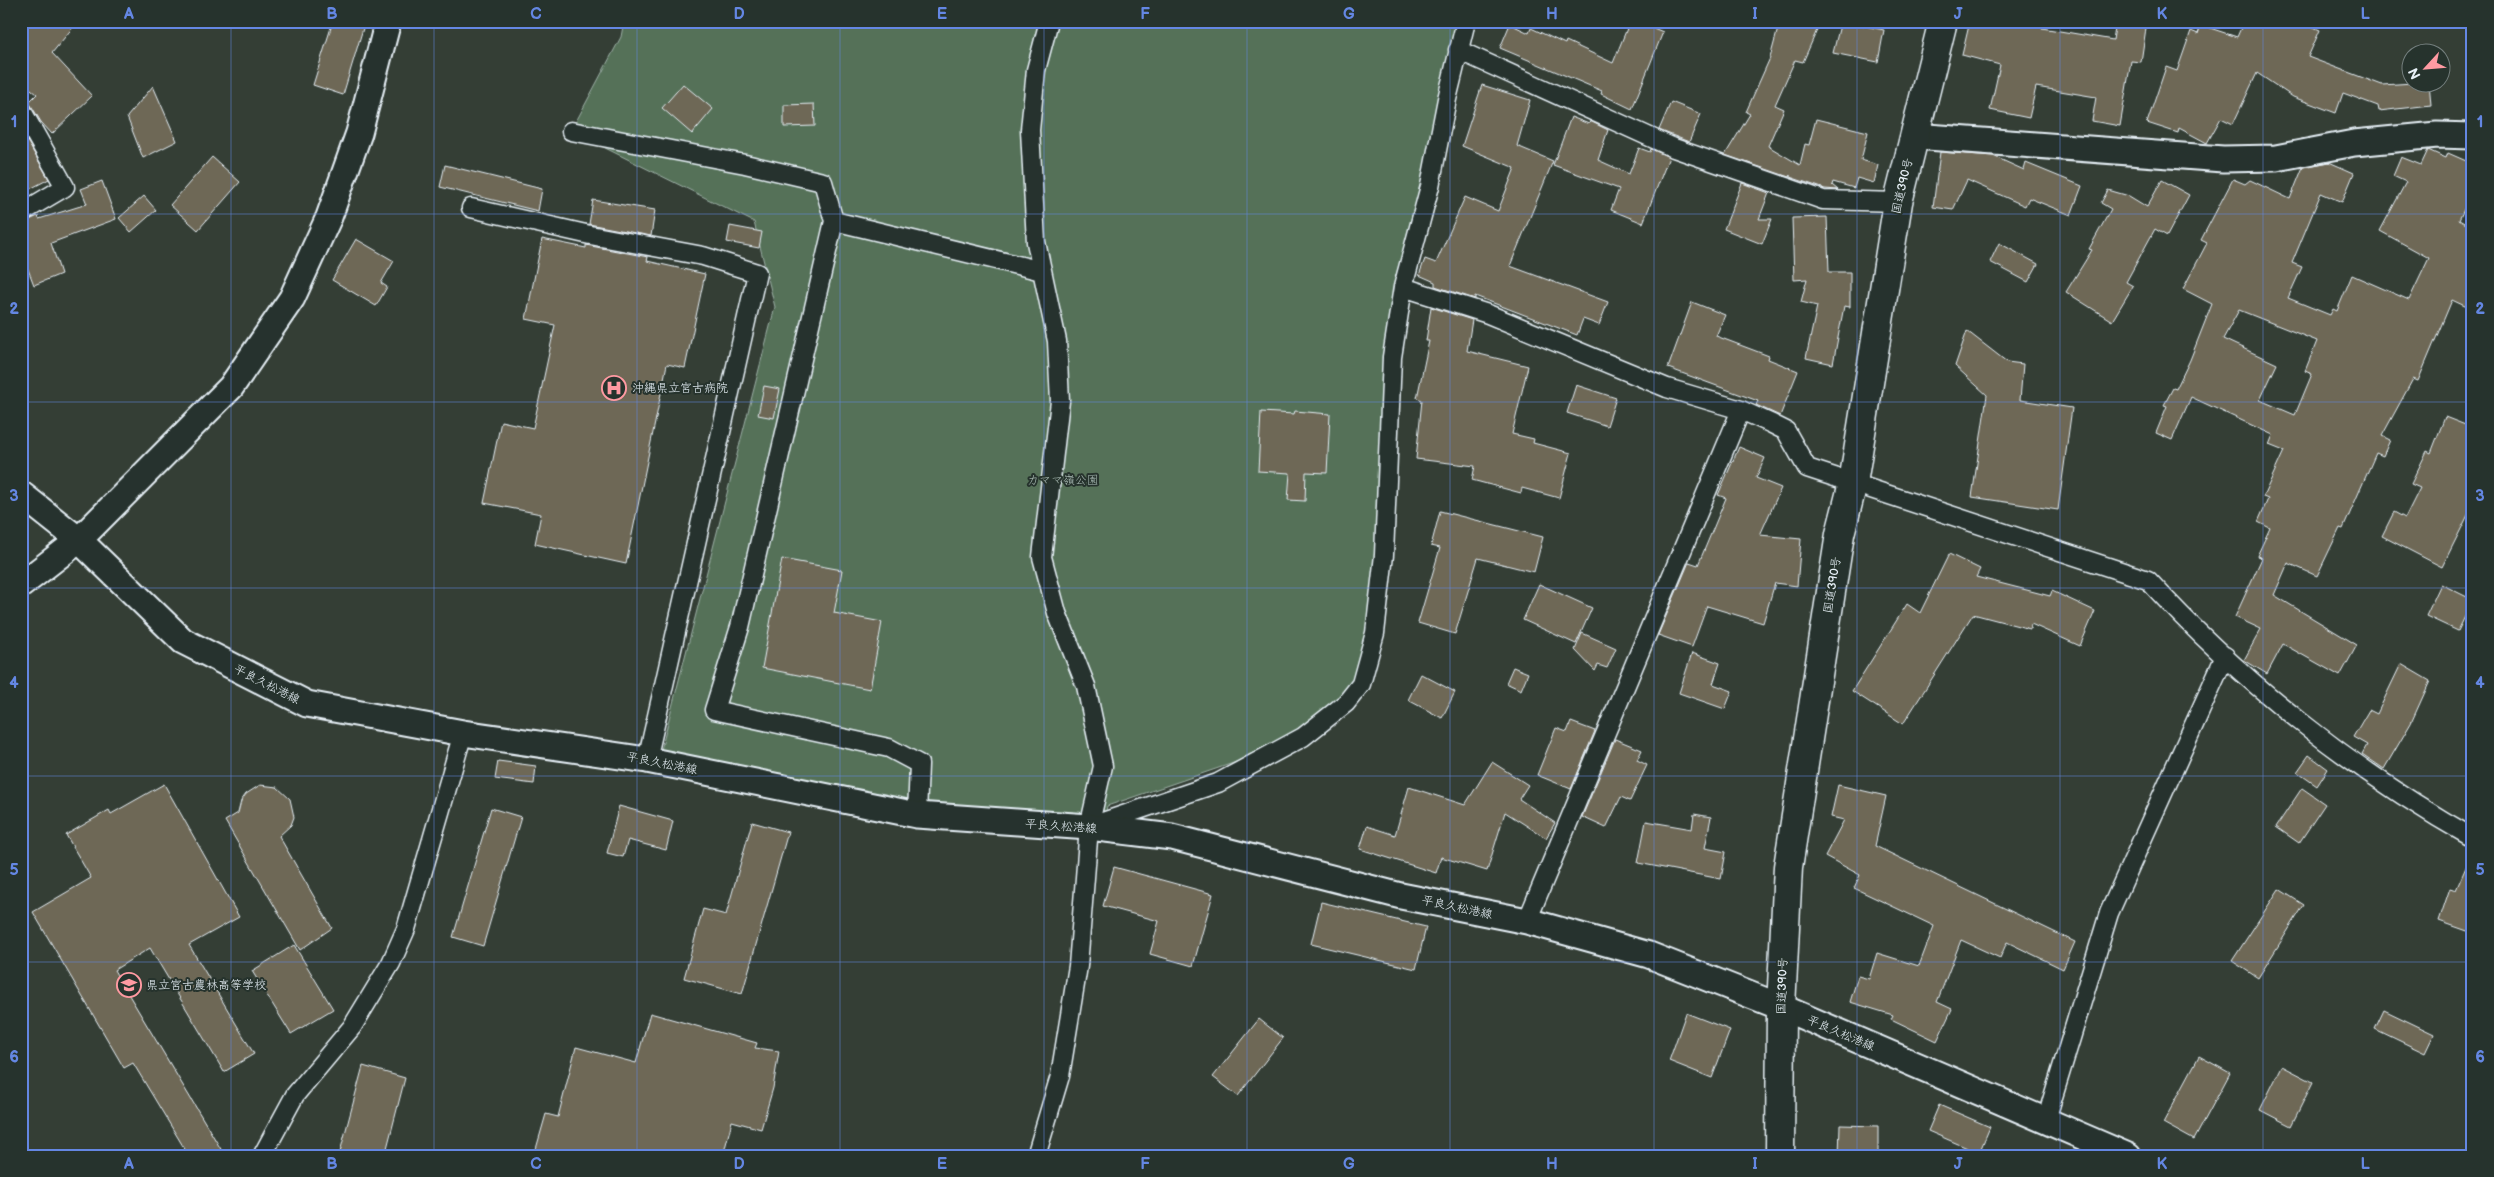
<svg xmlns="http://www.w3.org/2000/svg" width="2494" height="1177" font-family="'Balsamiq Sans','Klee One',sans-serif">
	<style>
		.green { fill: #557158; stroke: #9eb1a8 }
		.building { fill: #6e6856; stroke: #e8f1f8; fill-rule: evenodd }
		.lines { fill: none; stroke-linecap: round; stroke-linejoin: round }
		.street-casing { stroke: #e8f1f8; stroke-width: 21 }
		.secondary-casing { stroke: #e8f1f8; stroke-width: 29 }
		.highway-casing { stroke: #e8f1f8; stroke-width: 31 }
		.street { stroke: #26332d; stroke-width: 18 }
		.secondary { stroke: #26332d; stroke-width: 25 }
		.highway { stroke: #26332d; stroke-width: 28 }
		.grid { fill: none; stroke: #6487e3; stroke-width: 1; stroke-opacity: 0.55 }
		.labels { text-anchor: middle; stroke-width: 4; stroke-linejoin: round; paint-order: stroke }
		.street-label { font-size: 12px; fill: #e8f1f8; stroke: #26332d }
		.poi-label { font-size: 12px; fill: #e8f1f8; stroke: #26332d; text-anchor: start }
		.park-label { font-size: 12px; fill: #adbeb8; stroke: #26332d }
		.neatline { fill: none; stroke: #6487e3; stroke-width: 2 }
		.grid-label { font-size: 16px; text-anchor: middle; font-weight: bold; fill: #6487e3 }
	</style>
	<rect width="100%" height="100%" fill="#343e35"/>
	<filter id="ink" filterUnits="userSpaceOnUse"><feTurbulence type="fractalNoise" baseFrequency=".02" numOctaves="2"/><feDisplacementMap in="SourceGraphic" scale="10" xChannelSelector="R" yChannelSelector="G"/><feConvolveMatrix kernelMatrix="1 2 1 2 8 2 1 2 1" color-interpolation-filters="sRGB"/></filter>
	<g filter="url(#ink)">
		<path class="green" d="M624,21h846l-67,266 -18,231 -24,166 -66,58 -188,64 -5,23 -185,-14 -256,-65 114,-443 -21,-85 -183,-91 50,-94z"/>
		<path class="building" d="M21,21h57l-26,32 40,43 -40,38 -11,-12 -12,-20 8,-8 -16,-13z
			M333,21h20l11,4 -21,70 -30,-10z
			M1630,21h7l26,11 -31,77 -31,-15 1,-3 -102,-43 10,-24 19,9 2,-5 34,16 1,-3 47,22z
			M1780,21h41l-18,41 -8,-2 -20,45 9,4 -16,37 32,19 5,-21 4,1 7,-26 52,13 -7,28 17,5 -4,18 -17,-5 -3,10 -21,-6 -1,3 6,5 -13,-1 -35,-12v-2l-1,2 -64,-22 25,-41 -4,-2 24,-54z
			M1841,21l43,9 -6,32 -45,-9z
			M1970,21h74l-2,7 71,12 3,-19h31l-6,41 -10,-1 -11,65 -28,-5 4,-24 -60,-10 -7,31 -39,-8 10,-45 -38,-10z
			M2244,21h56l20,9 -12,27 74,28 47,-3 2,23 -52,6 -1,-5 -35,-13 -7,20 -43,-16 -36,-24 -24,51 -12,-6 -14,25 -28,-15 -1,5 -31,-10 19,-56 11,4 14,-40 7,3 3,-9 36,12z
			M683,84l30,25 -21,25 -30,-26z
			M1482,85l48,15 -13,46 36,15 -43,105 98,36 -9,23 -16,-6 -6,16 -102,-39v3l-40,-13v-4l-16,-7 6,-16 11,4 29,-66 33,14 17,-43 -53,-22z
			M153,86l24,55 -34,17 -16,-41z
			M1671,102l30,12 -12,28 -30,-12z
			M814,104l1,22 -31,1v-22z
			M1571,117l18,7 1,-3 18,9 -10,30 31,14 10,-26 11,4 1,-3 18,8 -26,66 -32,-13 8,-21 -66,-24z
			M26,139l23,40 -23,12 2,5 -7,5v-60z
			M2428,150l18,8 2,-5 25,11v26l-14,30 14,8v66l-6,13 -15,-7 -34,81 -5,-2 -31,57 8,4 -7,16 -7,-3 -33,76 -3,-1 -23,48 -29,-13 -14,32 83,50 -17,31 -57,-32 -16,30 -23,-14 17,-31 -26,-12 27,-59 -5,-2 13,-28 -12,-6 10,-23 -5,-2 21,-46 -15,-6 4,-10 -82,-38 -19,43 -16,-7 11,-27 -3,-1 9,-17 3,1 14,-29 22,-56 -29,-15 24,-46 -6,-3 32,-61 12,5 5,-4 40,19 13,-32 26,-5 25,11 -12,29 -21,-9 -29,70 10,4 -14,31 42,17 3,-6 4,2 15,-36 57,25 20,-42 -49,-27 26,-49 -13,-6 8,-19 20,8zM2239,310l78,31 -12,30 7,3 -17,41 -35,-15 17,-36 -54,-25z
			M1940,152l53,4 31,14 2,-7 56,23 -11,29 -42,-17 -4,8 -58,-26 -14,30 -20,-3z
			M212,157l28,25 -42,48 -28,-25z
			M445,165l97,24 -4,22 -98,-24z
			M2162,180l27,15 -22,41 -12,-7 -29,53 7,4 -21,35 -46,-29 26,-42 -3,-1 22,-40 -10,-6 7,-13 21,6 18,11z
			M102,181l14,38 -65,24 10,31 -27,11 -13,-34v-27l17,-8 1,3 48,-15 -6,-15z
			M1742,183l27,10 -10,26h13l-10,25 -38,-15z
			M144,196l12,14 -25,22 -12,-14z
			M593,200l62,10 -4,26 -62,-12z
			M1827,217l2,55h21v35l-6,-1 -11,58 -27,-6 11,-52 -16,-4 6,-23 -13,1 -2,-62z
			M730,226l32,6 -3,16 -32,-6z
			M356,239l38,22 -13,22 6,4 -11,19 -44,-26z
			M542,239l44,9v-3l62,12 -1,4 58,13 -20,94 -18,-4 -41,200 -91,-20 6,-30 -57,-11 17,-82 32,7 22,-103 -29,-6z
			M1999,243l39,21 -10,18 -38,-20z
			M1692,302l33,13 -9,21 53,20 -1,3 30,12 -18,45 -24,-11 2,-4 -90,-33z
			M1431,307l41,13 -5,31 61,15 -16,68 22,5 -1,4 38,10 -12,45 -37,-10 -1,5 -49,-13 3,-14 -59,-7 6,-59 -5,-2 12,-57h-3z
			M1967,331l40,31 16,2 -3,36 52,8 -14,102 -86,-13 15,-102 -32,-29z
			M1576,385l40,13 -9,28 -40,-13z
			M764,386l16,3 -6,29 -16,-3z
			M1295,411l35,3 -3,59 -21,-1 -1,29 -17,-1 2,-27 -32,-2 3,-59 33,2z
			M2445,417l28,11v77l-31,62 -60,-31 12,-24 11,6 15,-30 -9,-4 16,-33 4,2z
			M1739,447l26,11 -9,20 25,10 -21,47 41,4 -4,47 -22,-3 -12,40 -56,-17 -15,41 -34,-12 31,-73 9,3 28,-67 -8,-3z
			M1440,511l103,26 -9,35 -56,-14 -23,76 -37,-11 22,-75 -9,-2z
			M1949,554l31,15 -4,8 74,19 2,-5 43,20 -15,35 -49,-22 -1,5 -57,-15 -70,110 -51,-33 55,-87 13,9z
			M782,559l60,11 -8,43 48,9 -12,67 -108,-21z
			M1539,584l53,24 -16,36 -53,-24z
			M2441,584l32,16 -15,31 -32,-15z
			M1582,633l34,15 -9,20 -9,-3 -3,6 -20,-21z
			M1692,653l28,10 -7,21 19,7 -7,18 -46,-16z
			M2401,664l29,17 -19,42 -27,46 -22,-15 5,-9 -14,-8 16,-27 8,4z
			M1513,667l15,6 -7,17 -15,-7z
			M1421,674l34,18 -13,26 -34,-18z
			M1571,722l24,9 -24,58 -34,-14 19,-47 11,4z
			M1615,739l27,11 -5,10 10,5 -17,36 -9,-4 -15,31 -24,-11z
			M2309,755l19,14 -11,17 -20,-14z
			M498,761l38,5 -2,18 -39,-5z
			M1492,762l36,23 -9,14 36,24 -9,15 -41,-26 -18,59 -46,-14 -5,16 -76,-24 7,-23 28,9 14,-48 56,18z
			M164,784l75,133 -50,28 65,109 -30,18 -74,-124 -36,22 111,186h-36l-56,-93 -9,5 -91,-156 58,-34 -25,-43 43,-25 2,4z
			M260,785l17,2 13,12 4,18 -3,8 -12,11 53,92 -32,22 -75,-129 13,-8 3,-12 5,-7z
			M1838,785l48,11 -11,50 200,96 -12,27 -56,-27 -7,16 -39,-18 -24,62 15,7 -15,32 -46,-22 2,-4 -43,-13 8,-26 11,3 8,-26 42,13 15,-40 -80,-38 6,-13 -35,-19 19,-36 -13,-3z
			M2302,788l23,16 -26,39 -23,-16z
			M619,806l54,15 -7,29 -38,-10 -5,17 -16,-4z
			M491,808l30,9 -38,129 -30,-9z
			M1694,814l17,3 -6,31 21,4 -5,27 -83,-16 8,-42 46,8z
			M752,822l36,10 -46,162 -58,-16 19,-69 23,6z
			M2473,851v82l-34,-12 11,-33 6,2z
			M1114,867l99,27 -20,72 -43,-12 9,-33 -56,-15z
			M2279,889l25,16 -46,73 -26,-17z
			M1321,902l105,25 -10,42 -105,-25z
			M294,945l39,64 -42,25 -39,-63z
			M2384,1010l50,24 -9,19 -50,-24z
			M650,1013l107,30 -2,5 24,3 -6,37 -12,41 -29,-8 -9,35h-189l12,-42 12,3 18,-70 60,16z
			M1686,1013l44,17 -18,48 -43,-17z
			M1259,1019l24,19 -45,58 -25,-19z
			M2199,1056l31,17 -36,67 -31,-17z
			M363,1066l42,12 -20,78h-46z
			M2282,1066l31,16 -22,44 -31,-16z
			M1939,1105l51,22 -11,26 -51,-22z
			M1840,1125l38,1v30h-39z"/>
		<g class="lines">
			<defs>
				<path id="street" d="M1458,50l216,98 149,52 75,2
					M21,109l44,78 -44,26
					M571,131l174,33 78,18 11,39 208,50
					M471,208l119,27 113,21 54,17 -110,487
					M834,221l-94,406 -26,83 175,38 30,16 -2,51
					M1403,287l85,27 179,74 74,22 31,14 14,7 21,37 341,112c91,100 206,191 325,258
					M1094,825l124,-42 85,-46 43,-34 15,-19 14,-51 9,-78 8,-198 11,-70 27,-101 17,-87 19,-78
					M1527,921l214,-511
					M2046,1120l63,-207 116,-257
					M262,1156l33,-61 57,-68 39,-64 15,-34 57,-196
					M1036,1156l24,-80 18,-110 11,-139 14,-61 -17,-80 -29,-73 -15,-56 18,-156 -3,-60 -21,-99 -6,-112 6,-60 13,-49"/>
				<path id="secondary" d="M1914,136l309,23 53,-1 78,-15 83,-8 36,1
					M21,494l58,46 104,101 124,63 156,29 184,27 270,55 172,12 83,10 229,59 126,25 122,34 132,52 347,149
					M21,585l58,-45 152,-153 61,-89 37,-81 30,-84 29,-112"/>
				<path id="highway" d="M1780,1156l1,-149 7,-140 52,-333 13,-51 45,-281 45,-181"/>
			</defs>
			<use href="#street" class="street-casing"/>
			<use href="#secondary" class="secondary-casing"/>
			<use href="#highway" class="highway-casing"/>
			<use href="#street" class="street"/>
			<use href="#secondary" class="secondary"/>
			<use href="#highway" class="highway"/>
		</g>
	</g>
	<path class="grid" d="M231,21v1135M434,21v1135M637,21v1135M840,21v1135M1044,21v1135M1247,21v1135M1450,21v1135M1654,21v1135M1857,21v1135M2060,21v1135M2263,21v1135M21,214h2452M21,402h2452M21,588h2452M21,776h2452M21,962h2452"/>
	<defs>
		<symbol id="hospital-ring" viewBox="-11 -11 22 22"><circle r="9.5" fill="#26332d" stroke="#ff9aa2" stroke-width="1.5"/><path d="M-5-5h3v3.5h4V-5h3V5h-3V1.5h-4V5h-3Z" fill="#ff9aa2"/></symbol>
		<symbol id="school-ring" viewBox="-11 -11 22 22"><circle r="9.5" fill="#26332d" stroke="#ff9aa2" stroke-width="1.5"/><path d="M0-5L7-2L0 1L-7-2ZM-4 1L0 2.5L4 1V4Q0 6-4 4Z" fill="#ff9aa2"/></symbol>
	</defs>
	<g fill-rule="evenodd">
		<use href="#hospital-ring" x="600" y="374" width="28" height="28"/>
		<use href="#school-ring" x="115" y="971" width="28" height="28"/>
	</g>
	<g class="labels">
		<g class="street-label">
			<text transform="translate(1902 186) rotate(-77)" y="4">国道390号</text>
			<text transform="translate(1832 585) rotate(-81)" y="4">国道390号</text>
			<text transform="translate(267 684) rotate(27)" y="4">平良久松港線</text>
			<text transform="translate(662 763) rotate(11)" y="4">平良久松港線</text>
			<text transform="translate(1061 826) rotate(4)" y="4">平良久松港線</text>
			<text transform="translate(1457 907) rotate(12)" y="4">平良久松港線</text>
			<text transform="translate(1782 986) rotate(-88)" y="4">国道390号</text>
			<text transform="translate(1841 1033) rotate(23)" y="4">平良久松港線</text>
		</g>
		<g class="poi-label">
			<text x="632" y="392">沖縄県立宮古病院</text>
			<text x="146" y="989">県立宮古農林高等学校</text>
		</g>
		<g class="park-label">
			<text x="1063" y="484">カママ嶺公園</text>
		</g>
	</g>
	<rect width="2494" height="1177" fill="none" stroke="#26332d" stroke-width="55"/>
	<g transform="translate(2426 68) rotate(244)"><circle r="24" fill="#26332d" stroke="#747f7e"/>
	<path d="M0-4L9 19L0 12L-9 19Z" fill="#ff9aa2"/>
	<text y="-8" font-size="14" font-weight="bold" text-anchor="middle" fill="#e8f1f8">N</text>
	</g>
	<rect x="28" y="28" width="2438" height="1122" class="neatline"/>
	<g class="grid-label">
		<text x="129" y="19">A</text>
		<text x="332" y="19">B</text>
		<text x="536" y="19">C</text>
		<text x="739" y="19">D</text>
		<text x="942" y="19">E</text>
		<text x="1145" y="19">F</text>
		<text x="1349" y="19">G</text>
		<text x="1552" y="19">H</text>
		<text x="1755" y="19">I</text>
		<text x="1958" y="19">J</text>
		<text x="2162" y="19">K</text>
		<text x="2365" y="19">L</text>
		<text x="14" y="127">1</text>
		<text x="2480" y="127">1</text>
		<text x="14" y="314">2</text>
		<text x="2480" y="314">2</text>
		<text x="14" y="501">3</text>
		<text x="2480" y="501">3</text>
		<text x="14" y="688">4</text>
		<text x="2480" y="688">4</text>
		<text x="14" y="875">5</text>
		<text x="2480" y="875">5</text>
		<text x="14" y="1062">6</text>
		<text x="2480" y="1062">6</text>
		<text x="129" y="1169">A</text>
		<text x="332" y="1169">B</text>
		<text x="536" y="1169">C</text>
		<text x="739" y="1169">D</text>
		<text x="942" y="1169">E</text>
		<text x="1145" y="1169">F</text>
		<text x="1349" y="1169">G</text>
		<text x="1552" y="1169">H</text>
		<text x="1755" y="1169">I</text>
		<text x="1958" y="1169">J</text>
		<text x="2162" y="1169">K</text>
		<text x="2365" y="1169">L</text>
	</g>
</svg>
